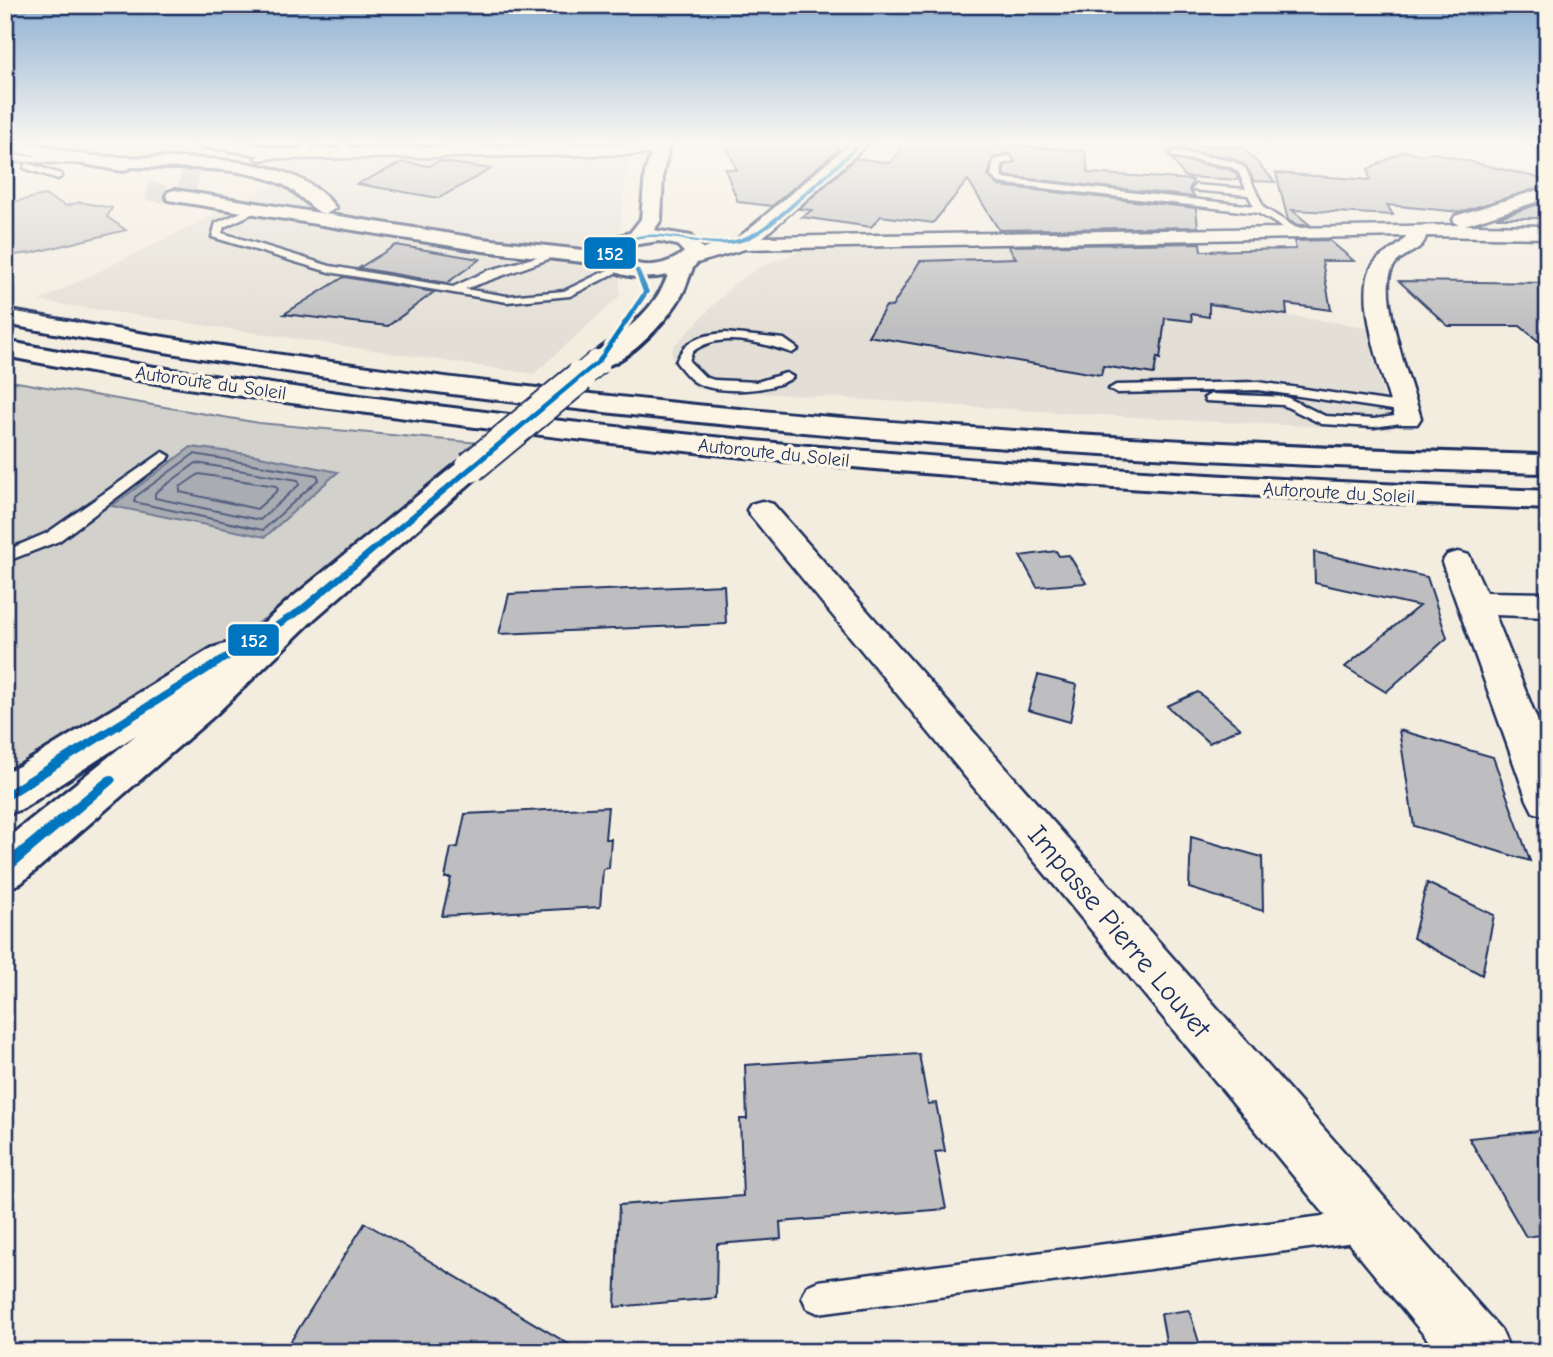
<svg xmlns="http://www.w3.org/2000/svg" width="1553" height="1357" font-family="'Comic Neue',sans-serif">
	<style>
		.built { fill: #e3dfd6 }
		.green { fill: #d3d1cc; stroke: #778095; stroke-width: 2 }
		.water { fill: #a9acb3; stroke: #707a91; stroke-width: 2 }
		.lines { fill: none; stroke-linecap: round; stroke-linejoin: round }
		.shore { stroke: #546180; stroke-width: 2 }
		.building { fill: #bebec0; stroke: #1b2f5e; stroke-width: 2 }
		.motorway-tunnel { stroke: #c8c7c6; stroke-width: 18; stroke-dasharray: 18 10; stroke-linecap: butt }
		.service-casing { stroke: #1b2f5e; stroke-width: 5 }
		.minor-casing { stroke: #1b2f5e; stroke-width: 5 }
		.primary-casing { stroke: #1b2f5e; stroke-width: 6 }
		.motorway-casing { stroke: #1b2f5e; stroke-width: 6 }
		.service { fill: #fcf5e5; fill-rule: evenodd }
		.minor { fill: #fcf5e5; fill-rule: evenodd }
		.primary { fill: #fcf5e5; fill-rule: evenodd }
		.motorway { fill: #fcf5e5; fill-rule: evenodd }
		.primary-bridge-far1-casing { stroke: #1b2f5e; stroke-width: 27; stroke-linecap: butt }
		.primary-bridge-casing { stroke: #1b2f5e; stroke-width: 34; stroke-linecap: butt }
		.primary-bridge-far1 { stroke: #fcf5e5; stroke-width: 24 }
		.primary-bridge { stroke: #fcf5e5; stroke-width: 30 }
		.bus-1-casing { stroke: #fcf5e5; stroke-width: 6 }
		.bus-1 { fill: #0075bf; fill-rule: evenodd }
		.labels { text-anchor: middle; stroke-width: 7; stroke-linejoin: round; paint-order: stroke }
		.far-street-label { font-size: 19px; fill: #1b2f5e; stroke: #fcf5e5 }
		.near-street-label { font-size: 28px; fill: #1b2f5e; stroke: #fcf5e5 }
		.line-badge { stroke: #fcf5e5; stroke-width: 2.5 }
		.badge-label { font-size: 19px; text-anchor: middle; font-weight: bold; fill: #fff }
	</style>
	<rect width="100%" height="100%" fill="#f3ede0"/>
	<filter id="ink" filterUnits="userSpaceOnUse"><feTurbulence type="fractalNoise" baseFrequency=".0143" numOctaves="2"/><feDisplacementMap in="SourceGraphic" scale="14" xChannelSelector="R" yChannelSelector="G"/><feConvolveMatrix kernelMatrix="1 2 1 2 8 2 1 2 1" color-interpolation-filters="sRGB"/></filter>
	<g filter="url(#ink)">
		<path class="built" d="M299,141h331l-10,88v67l-86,78 -495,-73 238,-118z
			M1031,244l-11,33 347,50 25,103 -195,-9 -501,-32 -21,-24 -4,-13 4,-7 59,-61 24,-16 36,-15 17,-5z"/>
		<path class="green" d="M44,195l22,11 14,-4 32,6 -5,9 19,13 -94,23 -27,3v-52z
			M5,380l254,43 221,20 -212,173 -105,72 -158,87z"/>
		<path class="water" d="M191,447l64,8 83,17 -73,65 -153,-31z"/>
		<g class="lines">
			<path class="shore" d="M194,454l123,21 2,4 -56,51 -129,-28 1,-5z
				M196,463l102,17 2,4 -40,36 -105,-22v-5z
				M199,474l77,12 2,4 -21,19 -77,-17v-5z"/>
		</g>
		<path class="building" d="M725,141h111l2,9 -66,56 -34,-4 -13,-33 12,1z
			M906,141h48l131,10 3,22 105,7 -4,10 6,7 -191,-21v-10l11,-4 -6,-9 -16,4 -5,19 11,10 197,22 2,19 -199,3 -31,-50 -35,43 -52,-7 -10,11 -69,-10 10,-7 -13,-1 57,-51 34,5z
			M1173,144l70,3 32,35 -21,-1 -8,-15 -14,-8 -58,-10 -5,6 -6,-8z
			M1404,151l19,4 7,-3 118,28v5l-88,27 -73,-7 6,10 -101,-5 18,15h-13l-9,-5 -12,-47 94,7 -2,-11z
			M1172,159l56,10 8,4 3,7 -54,-3z
			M438,161l53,8 -52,29 -82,-14 46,-22 26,4z
			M1548,201v17h-52z
			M1329,240l25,21h-32l9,49 -45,-6 1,11 -78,-11v13l-18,-3 1,7 -27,-3 -5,41 -3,-2 -3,17 -51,-8 -2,9 -233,-39 18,-30 6,1 28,-46 96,-3 -8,-12 192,-3 1,8 95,-2 -2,-8z
			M396,245l84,14 -33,24 -88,-15z
			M344,277l90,15 -46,34 -104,-12z
			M1399,281l149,2v66l-28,-23h-72z
			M1056,551l3,5 10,-1 17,28 -49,4 -17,-31z
			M1314,552l113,25 20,61 -61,54 -41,-25 74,-61 -104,-23z
			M724,585l2,39 -227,10 10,-40z
			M1038,675l39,10 -7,37 -42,-12z
			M1198,692l42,36 -31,15 -42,-37z
			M1399,730l94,27 37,104 -116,-35z
			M608,807l-3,32h6l-2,29 -6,1 -3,38 -158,9 9,-38h-6l6,-30 7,-1 7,-33z
			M1191,837l71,20 1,54 -74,-23z
			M1427,883l67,32 -12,60 -69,-37z
			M919,1054l9,50 8,-1 9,48 -10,1 11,57 -166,13 1,17 -64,5 -1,54 -101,9 4,-102 124,-9 -3,-77h7l-2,-54z
			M1548,1130v104l-22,3 -57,-99z
			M365,1223l43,25 174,104h-298z
			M1189,1310l13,42h-34l-7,-38z"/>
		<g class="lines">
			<path class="motorway-tunnel" d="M180,178l27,5
				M147,191l28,5"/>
			<defs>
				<path id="service" d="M306,141h8l-9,15h-6z
					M341,141h8l-2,13 -4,3 -4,-3z
					M285,151l3,5 -29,4 -4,-3z
					M1174,151l58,10 13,7 19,40 39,24 -9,2 -36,-21 -259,-30 -8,-7 3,-16 16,-4 3,5 -12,3 1,14 252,28 -6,-11 -56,-5 3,-5 51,4 -8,-18 -9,-5 -58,-10z
					M5,155l84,3 4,3 -4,3 -84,-3z
					M27,163l34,11 1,2 -4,3 -34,-11z
					M255,206l3,5 -34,16 -2,6 108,33 123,21 34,-16 71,-20v4l-12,5 -81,29 42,7 57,-5 54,-26 9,2 -57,29 -63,6 -178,-30 -117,-35 4,-14z
					M725,333l59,6 14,10 -6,4c-29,-10 -73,-23 -100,-1l-3,9 16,16 9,3 43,2 29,-9 7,4c-18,15 -78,18 -98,5 -7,-4 -14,-14 -19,-20 9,-23 26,-27 49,-29z
					M1258,382l148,22 7,4 -7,4 -148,-22 -142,3 -7,-4 7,-4z
					M1211,394l75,3 39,19 49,3 34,-5 7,4 -7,4 -34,5 -52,-3 -39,-19 -77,-4 -2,-3z
					M163,452l7,4 -2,3 -109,82 -54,21v-11l42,-18z
					M1362,1211l11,4 4,11 -4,11 -11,4 -544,72 -11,-5 -5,-11 5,-11 11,-5z"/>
				<path id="minor" d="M190,141h41l54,8 375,-5 8,5 -8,5 -375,5 -87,-13z
					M853,141h18l-108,96 695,-12 -5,-5 2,-4 93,-29v11l-83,27 83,1v12l-122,-2c-3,17 -27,17 -34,33 -14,27 20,118 29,149l-4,6h-18l-4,-6c-10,-36 -40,-116 -24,-150 8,-16 29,-19 35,-32l-661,13 -55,16 -7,-2 -3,-4 3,-4 54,-16z
					M1526,141l22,2v13z
					M762,501l11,3 728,826 10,22h-73l-687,-836 -4,-6 4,-6z
					M1458,552l11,3 17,37 62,1v24l-53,-2 53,132v70l-15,-5 -6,-12 -85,-238 5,-7z"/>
				<path id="primary" d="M655,141l15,2 -7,30 -2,47 -7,10 37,6 14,15c-2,8 -8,10 -12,17 -5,10 -7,21 -13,30 -14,24 -62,77 -91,69l-4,-5 4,-5c32,-23 65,-44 79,-82 -21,5 -54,4 -69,-16l4,-13 16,-10 11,-3 11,-14 4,-46zM659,241l18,4 7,7c-17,15 -44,18 -63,5l-1,-5 12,-7z
					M471,458l11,3 4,6 -4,6 -168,146 -99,96 -194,168 -16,6v-49l131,-105 -114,74 -15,5 -2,-39 207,-127 13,-4 12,4 51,-47 172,-140z"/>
				<path id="motorway" d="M5,141c30,0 60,12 90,15 70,6 193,-12 241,52l-10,6 -7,-2c-12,-8 -22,-20 -35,-27 -44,-21 -105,-16 -153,-18l-8,4 -118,-21z
					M175,190l308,49 127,14 11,6 -11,6 -127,-14 -315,-51 -2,-4 2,-4z
					M5,310c508,92 1027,132 1543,145v18c-516,-13 -1035,-54 -1543,-149z
					M5,341c143,28 287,46 432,65 369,47 739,71 1111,85v18c-375,-14 -748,-39 -1119,-88 -142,-18 -284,-37 -424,-65z
					M34,760l15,6 6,12 -6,12 -44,19v-37z"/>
			</defs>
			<use href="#service" class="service-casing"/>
			<use href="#minor" class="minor-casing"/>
			<use href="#primary" class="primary-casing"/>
			<use href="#motorway" class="motorway-casing"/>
			<use href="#service" class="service"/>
			<use href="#minor" class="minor"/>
			<use href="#primary" class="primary"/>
			<use href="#motorway" class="motorway"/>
			<defs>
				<path id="primary-bridge-far1" d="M578,379l20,-17"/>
				<path id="primary-bridge" d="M471,467l109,-90"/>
			</defs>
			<use href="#primary-bridge-far1" class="primary-bridge-far1-casing"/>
			<use href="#primary-bridge" class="primary-bridge-casing"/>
			<use href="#primary-bridge-far1" class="primary-bridge-far1"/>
			<use href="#primary-bridge" class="primary-bridge"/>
			<defs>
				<path id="bus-1" d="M860,141h5c-21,22 -44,42 -67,62 -16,14 -33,30 -53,38 -37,13 -87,-17 -122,3 -5,3 -8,8 -12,11 7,10 17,11 28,14l10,23 -48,70 -297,250 -299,190v-11l293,-183 299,-248 46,-68 -8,-21 -20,-5 -10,-11c42,-45 94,1 139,-18 18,-7 34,-22 48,-34 23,-20 46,-41 68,-62z
					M110,775l4,2 2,3 -2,3 -105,89 -4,2v-14l101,-83z"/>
			</defs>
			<use href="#bus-1" class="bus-1-casing"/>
			<use href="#bus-1" class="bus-1"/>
		</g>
	</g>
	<linearGradient id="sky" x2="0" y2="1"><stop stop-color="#8fb1d3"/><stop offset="0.43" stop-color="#faf7f1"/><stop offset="1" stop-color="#faf7f1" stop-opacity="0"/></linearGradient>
	<rect width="1553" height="331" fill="url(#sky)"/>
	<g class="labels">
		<g class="far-street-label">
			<text transform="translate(211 382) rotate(8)" y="7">Autoroute du Soleil</text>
			<text transform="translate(774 452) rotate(6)" y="7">Autoroute du Soleil</text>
			<text transform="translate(1339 492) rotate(3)" y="7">Autoroute du Soleil</text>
		</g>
		<g class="near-street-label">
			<text transform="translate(1120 931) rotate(50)" y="10">Impasse Pierre Louvet</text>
		</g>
	</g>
	<g class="line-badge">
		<rect x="583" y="236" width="54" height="34" rx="7" fill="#0075bf"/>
		<rect x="227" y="623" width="53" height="34" rx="7" fill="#0075bf"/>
	</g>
	<g class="badge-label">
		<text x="610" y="260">152</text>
		<text x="254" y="647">152</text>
	</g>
	<rect width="1553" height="1357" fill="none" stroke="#fcf5e5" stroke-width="28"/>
	<rect x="14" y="14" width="1525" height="1329" fill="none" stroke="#1b2f5e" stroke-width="2.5" filter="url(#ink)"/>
</svg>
